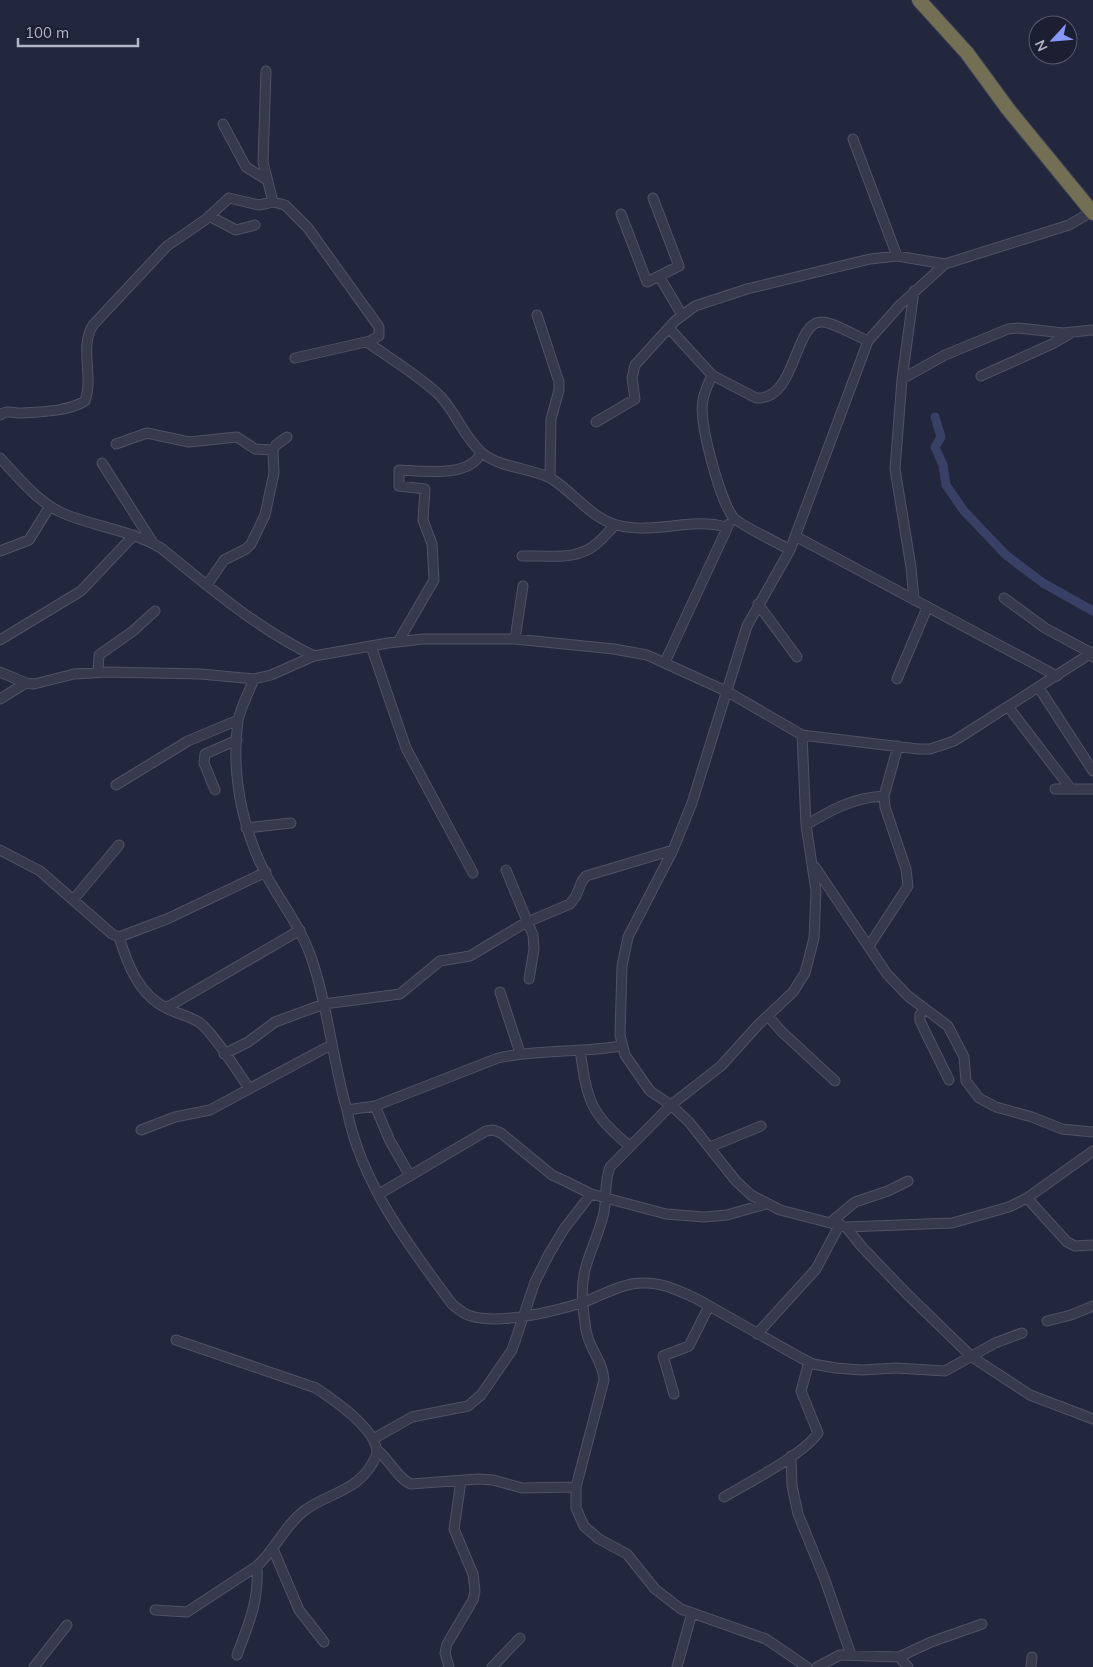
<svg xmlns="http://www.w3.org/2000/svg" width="1093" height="1667" font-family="Mulish,sans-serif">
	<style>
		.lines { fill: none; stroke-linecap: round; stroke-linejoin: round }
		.canal { stroke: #384066; stroke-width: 9 }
		.minor-casing { stroke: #4f5265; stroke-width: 11 }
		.highway-casing { stroke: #3f4255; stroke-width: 16 }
		.minor { stroke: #373a4d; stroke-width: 9 }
		.highway { stroke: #736f54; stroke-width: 14 }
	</style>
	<rect width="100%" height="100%" fill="#23273d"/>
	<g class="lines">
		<path class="canal" d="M935,417l6,20 -6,10 8,18 3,20 18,26 42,44 37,28 50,28"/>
		<defs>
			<path id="minor" d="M266,71l-3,91 10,40
				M223,124l23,43 21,13
				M853,139l44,117
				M1093,211l-24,14 -124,39 -45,41 -32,36 -78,209 -43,76 -55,177 -19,47 -45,87 -6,29 -2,69 5,20 25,36 21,14 18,17 47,59 15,14 29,15 66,17 106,-4 57,-16 18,-9 66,-47
				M621,214l26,68 32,-16 -26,-68
				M209,216l27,14 19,-5
				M659,276l23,39
				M537,315l22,67v8l-8,29 -1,59
				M669,328l43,47 44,23c41,3 38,-78 66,-76 11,0 34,14 46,19
				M367,342c21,15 57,37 74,55 15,16 23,40 40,55 20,17 49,15 71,27 21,13 40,40 65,46 37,10 73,-8 109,2
				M712,375c-3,8 -8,17 -9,25 -5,21 17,100 30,117 6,8 46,26 57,33
				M981,376l71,-32 19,-11
				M902,379l43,-24 63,-26 11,-1 44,5 30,-3
				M0,415c8,-6 14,-1 23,-2 18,-1 46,-2 62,-12 9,-24 -6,-54 8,-76l74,-79 38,-26 24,-22 30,7 14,-3 12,3 23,23 71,99v9l-9,5 -75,17
				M596,422l39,-23 -3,-21 3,-13 40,-44 20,-15 52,-17 123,-30 27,-3 48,8
				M116,444l31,-11 42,9 48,-5 18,12 18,1
				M0,458c20,21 39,46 67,57 31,12 65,16 94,33 49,40 97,81 153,108
				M102,463l51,80
				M795,536l262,140
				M0,551l29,-11 21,-34
				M522,556c21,-1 48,4 67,-7 10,-5 18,-16 26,-24
				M207,585l17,-25 22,-11 5,-5 14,-29 9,-42 -1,-23 3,-5 11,-8
				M1004,598l41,30 46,25 2,4
				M914,600l-3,-33 -16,-98 7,-90 12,-88
				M758,604l39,53
				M515,639l8,-53
				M0,640l81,-49 53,-56
				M398,642l36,-62 -2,-36 -9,-24 2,-31 -26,-3v-16c23,1 73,8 82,-18
				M371,646l35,102 67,125
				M665,662l64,-138
				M0,672l26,11 8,1 40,-10 33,-2 94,2 53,5 17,-4 43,-19 74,-13 35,-4h92l99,10 33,6 81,37 74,43 116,14h12l24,-8 139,-89
				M98,672l1,-17 34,-24 22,-20
				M254,679c-5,13 -14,29 -16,42 -8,58 7,122 38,171 15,24 30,46 38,74 15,47 19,97 33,144l28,-4 123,-48c41,-9 82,-5 123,-12
				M897,679l30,-71
				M1039,688l54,83
				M0,699l26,-16
				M1009,708l62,81
				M802,735l4,90 10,66 -2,47 -9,35 -12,19 -35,33 -37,41 -50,39 -61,62c-6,15 -3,29 -6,45 -4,20 -14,38 -19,58 -5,20 -2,40 1,60 3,19 17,31 18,50l-28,107v21l8,18 15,13 28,15 28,35 26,20 85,30 41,28
				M116,785l72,-44 50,-21
				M1055,789h38
				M215,790l-11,-27 1,-9 32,-14
				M806,825c27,-16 46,-27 78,-29
				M246,828l45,-5
				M0,850l40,21 72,63 7,3 48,-18 99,-47
				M815,867l72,107 21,22 40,30 16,31 2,24 13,17 17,9 36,10 30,12 31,3
				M506,870l27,65 1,14 -5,30
				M73,900l46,-55
				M119,937c9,29 20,58 49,72 10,5 22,7 32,14 15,12 37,48 49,65
				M869,946l39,-60 -2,-17 -21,-62 -1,-11 14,-50
				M500,992l20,61
				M166,1008l134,-78
				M924,1008l-4,7v6l29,59
				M768,1016l13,15 54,50
				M580,1050c7,49 10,65 50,96
				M224,1054l24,-12 27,-20 49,-18 76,-10 40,-33 30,-5 55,-33 45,-19 6,-8 6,-15 4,-5 87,-26
				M375,1106l15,35 20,35
				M347,1110c14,73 62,136 105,194 6,5 11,10 19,12 29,9 85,-5 113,-14 18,-7 39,-19 58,-19 20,-1 38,8 55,16l104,59 12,6 23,4 25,2 35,-2 49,3 50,-28 27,-10
				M141,1130l34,-13 35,-7 121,-65
				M710,1147l51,-21
				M379,1194l107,-63 7,-1 8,3 51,42 13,6 26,13 75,20 38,3 23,-2 39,-11
				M1027,1198l40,44 8,4 18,-1
				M831,1222l24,-20 33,-11 20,-10
				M846,1227l16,20 45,47 65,63 58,38 63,24
				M1047,1321l24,-6 22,-9
				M757,1334l59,-65 24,-45
				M674,1394l-11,-38 26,-10 20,-40
				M373,1439l39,-22 56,-11 13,-11 31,-45 23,-68 14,-28 15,-25 27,-35
				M377,1450c12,9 21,29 34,34l67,-5 15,1 29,8 54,-1
				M791,1456l1,30 6,28 27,66 26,75
				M724,1497c25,-15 79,-42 94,-64l-17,-42 8,-29
				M273,1549l26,61 25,32
				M155,1610l32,2 70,-46c18,-16 28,-41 48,-56 27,-19 57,-19 72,-56 1,-24 -43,-54 -61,-66l-140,-48
				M237,1655c12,-32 22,-54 20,-89
				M899,1657l32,-15 51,-18
				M34,1667l33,-42
				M449,1667l-4,-14 2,-9 26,-44 2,-9 -2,-17 -19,-45 7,-48
				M492,1667l28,-29
				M677,1667l15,-54
				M817,1667l23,-12 59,2 9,10
				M1031,1667l1,-10"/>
			<path id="highway" d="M919,0l48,53 41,56 85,104"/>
		</defs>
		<use href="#minor" class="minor-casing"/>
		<use href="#highway" class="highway-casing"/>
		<use href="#minor" class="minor"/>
		<use href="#highway" class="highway"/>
	</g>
	<g transform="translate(1053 40) rotate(244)"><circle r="24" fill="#1c1f32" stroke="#585b6e"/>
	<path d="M0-4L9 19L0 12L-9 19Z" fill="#8796f9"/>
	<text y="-8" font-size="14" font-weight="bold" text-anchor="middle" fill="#b2b5c8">N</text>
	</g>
	<path d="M18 38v8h120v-8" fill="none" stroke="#b2b5c8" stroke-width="2.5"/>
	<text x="25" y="38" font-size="15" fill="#b2b5c8" stroke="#1c1f32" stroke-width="4" paint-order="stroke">100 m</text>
</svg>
